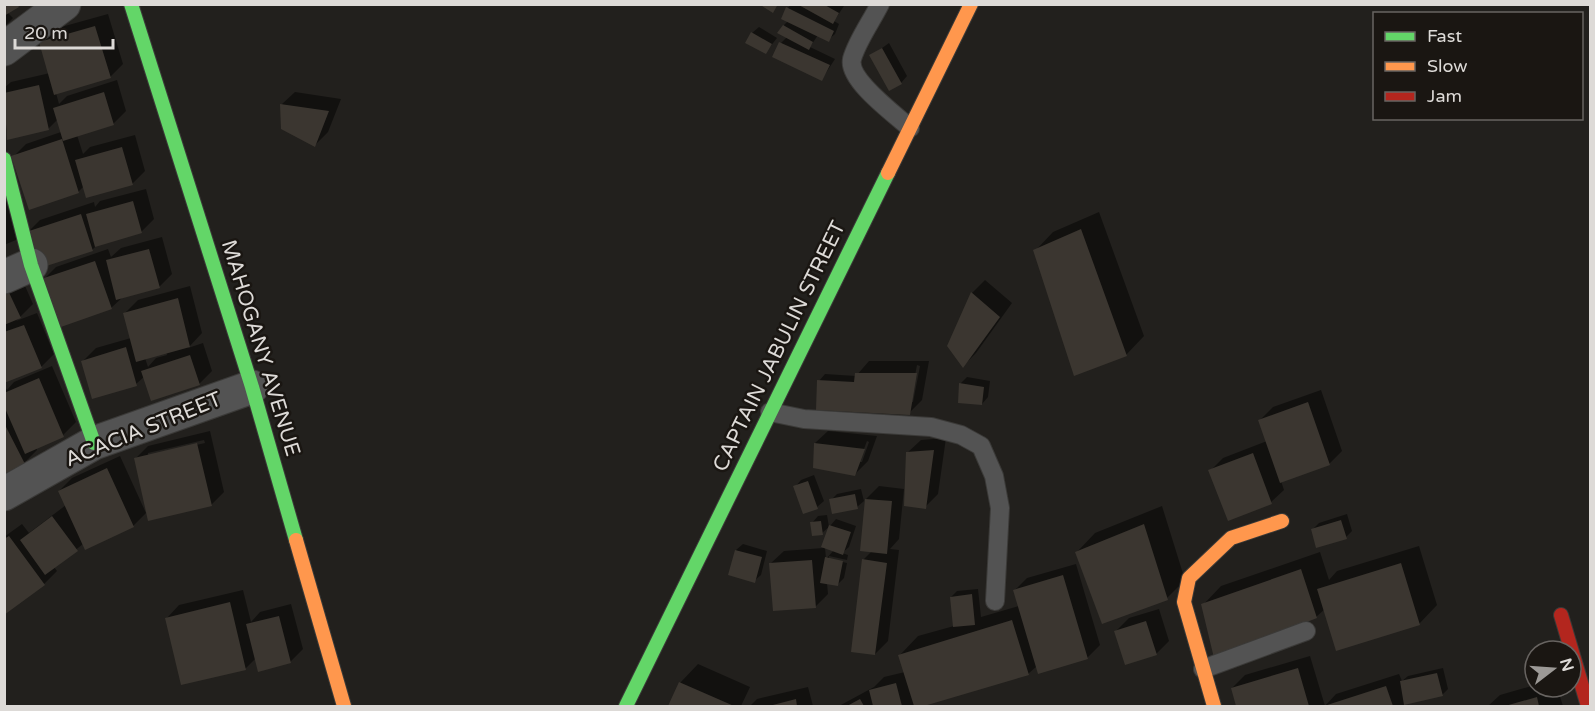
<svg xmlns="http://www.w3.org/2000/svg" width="1595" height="711" font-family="'Varela Round',sans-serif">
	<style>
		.shadow { fill: #0007; fill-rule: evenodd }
		.building { fill: #3b3630 }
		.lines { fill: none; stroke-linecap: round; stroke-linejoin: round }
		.lane-casing { stroke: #3b3a38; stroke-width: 20 }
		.street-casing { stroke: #3b3a38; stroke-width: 35 }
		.fast-casing { stroke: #3b3a38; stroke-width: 16 }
		.slow-casing { stroke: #3b3a38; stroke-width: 16 }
		.jam-casing { stroke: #3b3a38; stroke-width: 16 }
		.lane { stroke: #535353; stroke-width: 18 }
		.street { stroke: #535353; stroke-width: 33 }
		.fast { stroke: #63d668; stroke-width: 14 }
		.slow { stroke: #ff974d; stroke-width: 14 }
		.jam { stroke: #b3261e; stroke-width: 14 }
		.labels { text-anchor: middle; stroke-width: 5; stroke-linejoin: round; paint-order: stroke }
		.street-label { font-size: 21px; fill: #dddad7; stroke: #1a1612 }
	</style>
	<rect width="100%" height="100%" fill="#22201d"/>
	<path class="shadow" d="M4,4h16l-12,9 5,5 -9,9z
		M791,4l53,2 -10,15 5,3 -4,10 -7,6 -10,-5 -8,12 25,12 -13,20 -41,-36 6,-6 -3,-12 4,-4v-13z
		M108,14l15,50 -13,13 -54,16 3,11 8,-8 50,-16 9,31 -13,13 -36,11 6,19 7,-7 45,-12 10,36 -13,13 -48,2 -6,6 -65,-35 13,-13 35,-12 -3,-13 -10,10 -40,9 -4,-15v-35l7,-6 39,-9 -9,-31 13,-13z
		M759,27l18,11 -11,14 -14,-19z
		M889,43l18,33 -6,7 -30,-27z
		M295,92l46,7 -13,33 -13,13 -33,-41z
		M4,180l26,50 10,-10 54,-18 1,5 5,-6 46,-12 8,30 -13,13 -43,12 -6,6 -76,-10 -12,5z
		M1099,212l45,124 -18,19 -91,-104 18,-19z
		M162,237l10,37 -13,13 -36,10 -12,11 -52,18 -16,-46 13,-13 52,-18 3,8 10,-9z
		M18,270l15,34 -17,17 21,-8 17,41 -13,13 -37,15v-106z
		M985,280l27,23 -36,50 -13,13 -14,-21 23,-52z
		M190,286l12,47 -14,15 15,-5 9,28 -13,13 -54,-8 -9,8 -53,-23 13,-13 35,-10 -6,-25 13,-13zM166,352l1,3 -11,3 -8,9 -3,-9z
		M869,361h60l-7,39 -13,13 -90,-32 6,-7 31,2zM917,365l3,1 -7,36h-3z
		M52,366l24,56 -13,13 -27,12 1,3 -13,13 -20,10v-88l3,5 7,-8z
		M967,377l23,4 -2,16 -6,7 -23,-3 2,-18z
		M1321,390l21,61 -13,13 -48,17 3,9 -13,12 -61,-31 13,-13 44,-17 -7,-21 13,-13z
		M210,431l14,61 -13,13 -76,-46 13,-13zM204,440l1,3 -57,13v-3z
		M828,431l49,5 -9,25 -13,13 -40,-31zM867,441l2,1 -7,20h-3z
		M946,438l-8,56 -13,13 -18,-54 14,-13z
		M120,456l26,57 -13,13 -50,18 -29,23 3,4 -13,13 -40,29v-76l18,-13 7,9 37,-28 -7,-14 13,-13z
		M814,475l10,26 -7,6 -22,-20 6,-7z
		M879,486l25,3 -5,50 -9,10 9,1 -11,91 -13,13 -12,-94 9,-9 -6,-52z
		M861,489l3,12 -7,6 -26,-7 6,-6z
		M1162,506l23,74 -18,18 -90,-46 18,-19z
		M1347,514l5,17 -6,6 -34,-7 7,-7z
		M827,515l2,12 -7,6 -10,-10 6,-7z
		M836,519l20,7 -7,21 -7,6 6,2 -1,5 -18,-4v3l18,4 -3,15 -7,7 -10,-2 1,11 -13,13 -44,-44 13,-12 39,-3 7,-22zM825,547l9,3 -8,9z
		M743,544l24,7 -6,24 -7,6 -18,-31z
		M1419,546l18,59 -18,19 -94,-15 -9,8 -113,-12 18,-19 99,-34 9,28 8,-9z
		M1076,564l24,81 -13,13 -50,8 -9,8 -109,32h-80l35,-19 10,-10 21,-5 -5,-17 18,-19 36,-10 -3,-29 6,-6 21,-2 3,28 38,-11 -5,-15 13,-13z
		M243,590l8,32 9,-10 31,-8 12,45 -13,13 -34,-4 -10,10 -64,15 -15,-65 12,-13z
		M1159,609l10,32 -13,13 -40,-23 13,-13z
		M1310,656l15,50 11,-12 63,-20 3,7 6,-5 35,-8 5,21 -6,6 -35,8 -4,3h-165l-6,-18 13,-13z
		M698,664l52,23 -9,19h-72l11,-23z
		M1535,685l22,2 6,19h-75l12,-11z
		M808,687l5,19h-63l7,-7z"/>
	<path class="building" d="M4,4h13l2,3 -15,9z
		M759,4h19l-5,9z
		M797,4h26l16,9 -6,11z
		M786,7l48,24 -5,11 -48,-23z
		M783,25l30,17 -4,8 -32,-17z
		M95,26l16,52 -57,17 -15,-53z
		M751,32l21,12 -6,10 -21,-11z
		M779,42l51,23 -8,16 -50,-24z
		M882,48l20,36 -13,7 -20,-36z
		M39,85l10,45 -42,10 -3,-47z
		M104,92l10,33 -51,16 -10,-33z
		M280,104l49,7 -14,36 -34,-18z
		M62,139l17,54 -50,17 -18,-54z
		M122,147l11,38 -47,13 -11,-38z
		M133,201l9,32 -47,14 -9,-33z
		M81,214l12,37 -56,18 -11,-37z
		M1081,229l46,127 -53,20 -41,-126z
		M149,249l11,39 -44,12 -10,-40z
		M95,261l17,48 -54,19 -17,-49z
		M4,282l17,36 -17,7z
		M971,292l29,25 -37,51 -16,-22z
		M178,298l12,49 -54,15 -13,-49z
		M24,325l18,43 -38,15v-51z
		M126,347l11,39 -45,13 -11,-38z
		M190,355l10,30 -49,16 -10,-30z
		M855,373h62l-7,42 -94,-5 1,-30 37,2z
		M39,378l25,59 -39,17 -21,-48v-13z
		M959,383l25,4 -2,18 -24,-2z
		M1308,402l22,63 -50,18 -22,-63z
		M4,423l21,41 -21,10z
		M197,443l15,63 -64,15 -14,-63z
		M814,443l51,6 -10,27 -42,-8z
		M934,450l-8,59 -22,-3 2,-54z
		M1253,453l19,51 -44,17 -20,-51z
		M107,468l27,59 -49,23 -27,-59z
		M808,481l10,28 -15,5 -10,-28z
		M855,494l3,15 -26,5 -3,-15z
		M865,499l27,2 -5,53 -27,-3z
		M52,516l26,35 -33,24 -25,-35z
		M1341,520l6,19 -31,9 -5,-19z
		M821,521l2,14 -11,1 -2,-14z
		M1144,524l24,76 -66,24 -27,-72z
		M829,525l22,7 -8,23 -22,-8z
		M9,536l36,49 -41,30v-76z
		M735,550l27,7 -7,26 -27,-8z
		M825,557l18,4 -5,25 -18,-3z
		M862,559l25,4 -12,92 -24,-3z
		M812,560l4,48 -43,3 -4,-48z
		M1401,563l19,62 -84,26 -19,-62z
		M1301,569l16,49 -103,40 -13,-54z
		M1063,575l25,84 -50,15 -25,-84z
		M972,594l3,31 -22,2 -3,-30z
		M230,602l16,68 -65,15 -16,-67z
		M279,616l12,47 -33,9 -12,-48z
		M1012,620l17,55 -105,31h-10l-16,-51z
		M1146,621l11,34 -32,10 -11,-34z
		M1298,668l11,38h-73l-5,-18z
		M1437,673l6,23 -39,9 -4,-24z
		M679,682l55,24h-66z
		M896,683l6,23h-29l-4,-16z
		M1386,686l7,20h-69z
		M1537,697l2,9h-34z
		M796,699l1,7h-28z
		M860,699l4,7h-17z"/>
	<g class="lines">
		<defs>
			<path id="lane" d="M880,4c-9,18 -23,37 -28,55 -5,21 44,56 58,69
				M770,412l34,7 127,8 30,8 20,11 13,30 6,32 -5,93
				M1203,669l103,-38"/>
			<path id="street" d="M4,49l60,-45
				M4,277l27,-12
				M4,494l90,-51 158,-56"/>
			<path id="fast" d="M131,4l121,383 44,153
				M4,159l27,106 63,178
				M626,706l262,-533"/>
			<path id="slow" d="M888,173l83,-169
				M296,540l48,166
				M1214,706l-30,-104 5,-24 42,-40 51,-17"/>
			<path id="jam" d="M1561,615l27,91"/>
		</defs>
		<use href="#lane" class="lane-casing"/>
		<use href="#street" class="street-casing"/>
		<use href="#fast" class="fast-casing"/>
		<use href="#slow" class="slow-casing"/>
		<use href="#jam" class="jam-casing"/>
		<use href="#lane" class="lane"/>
		<use href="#street" class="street"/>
		<use href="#fast" class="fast"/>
		<use href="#slow" class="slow"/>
		<use href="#jam" class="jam"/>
	</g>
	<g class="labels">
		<g class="street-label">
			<text transform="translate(779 346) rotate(-64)" y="7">CAPTAIN JABULIN STREET</text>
			<text transform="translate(261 348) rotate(73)" y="7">MAHOGANY AVENUE</text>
			<text transform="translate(143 429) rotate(-22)" y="7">ACACIA STREET</text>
		</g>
	</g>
	<rect width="1595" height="711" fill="none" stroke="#dddad7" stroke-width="12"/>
	<rect x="1373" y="12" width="210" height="108" fill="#1a1612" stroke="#686461" stroke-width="1.5"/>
	<rect x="1385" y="32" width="30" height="9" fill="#63d668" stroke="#686461" stroke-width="1.5"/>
	<text x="1427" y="42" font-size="18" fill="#dddad7">Fast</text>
	<rect x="1385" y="62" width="30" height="9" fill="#ff974d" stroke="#686461" stroke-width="1.5"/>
	<text x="1427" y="72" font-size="18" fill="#dddad7">Slow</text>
	<rect x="1385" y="92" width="30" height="9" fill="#b3261e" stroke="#686461" stroke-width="1.5"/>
	<text x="1427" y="102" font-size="18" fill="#dddad7">Jam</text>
	<g transform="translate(1553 669) rotate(73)"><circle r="28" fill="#1a1612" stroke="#686461" stroke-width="1.5"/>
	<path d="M0-4.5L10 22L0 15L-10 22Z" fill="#9c9996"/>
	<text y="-9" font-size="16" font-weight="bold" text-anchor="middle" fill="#dddad7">N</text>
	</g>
	<path d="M15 39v9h98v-9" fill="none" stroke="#dddad7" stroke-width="3"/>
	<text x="24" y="39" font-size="18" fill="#dddad7" stroke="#1a1612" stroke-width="4.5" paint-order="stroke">20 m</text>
</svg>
